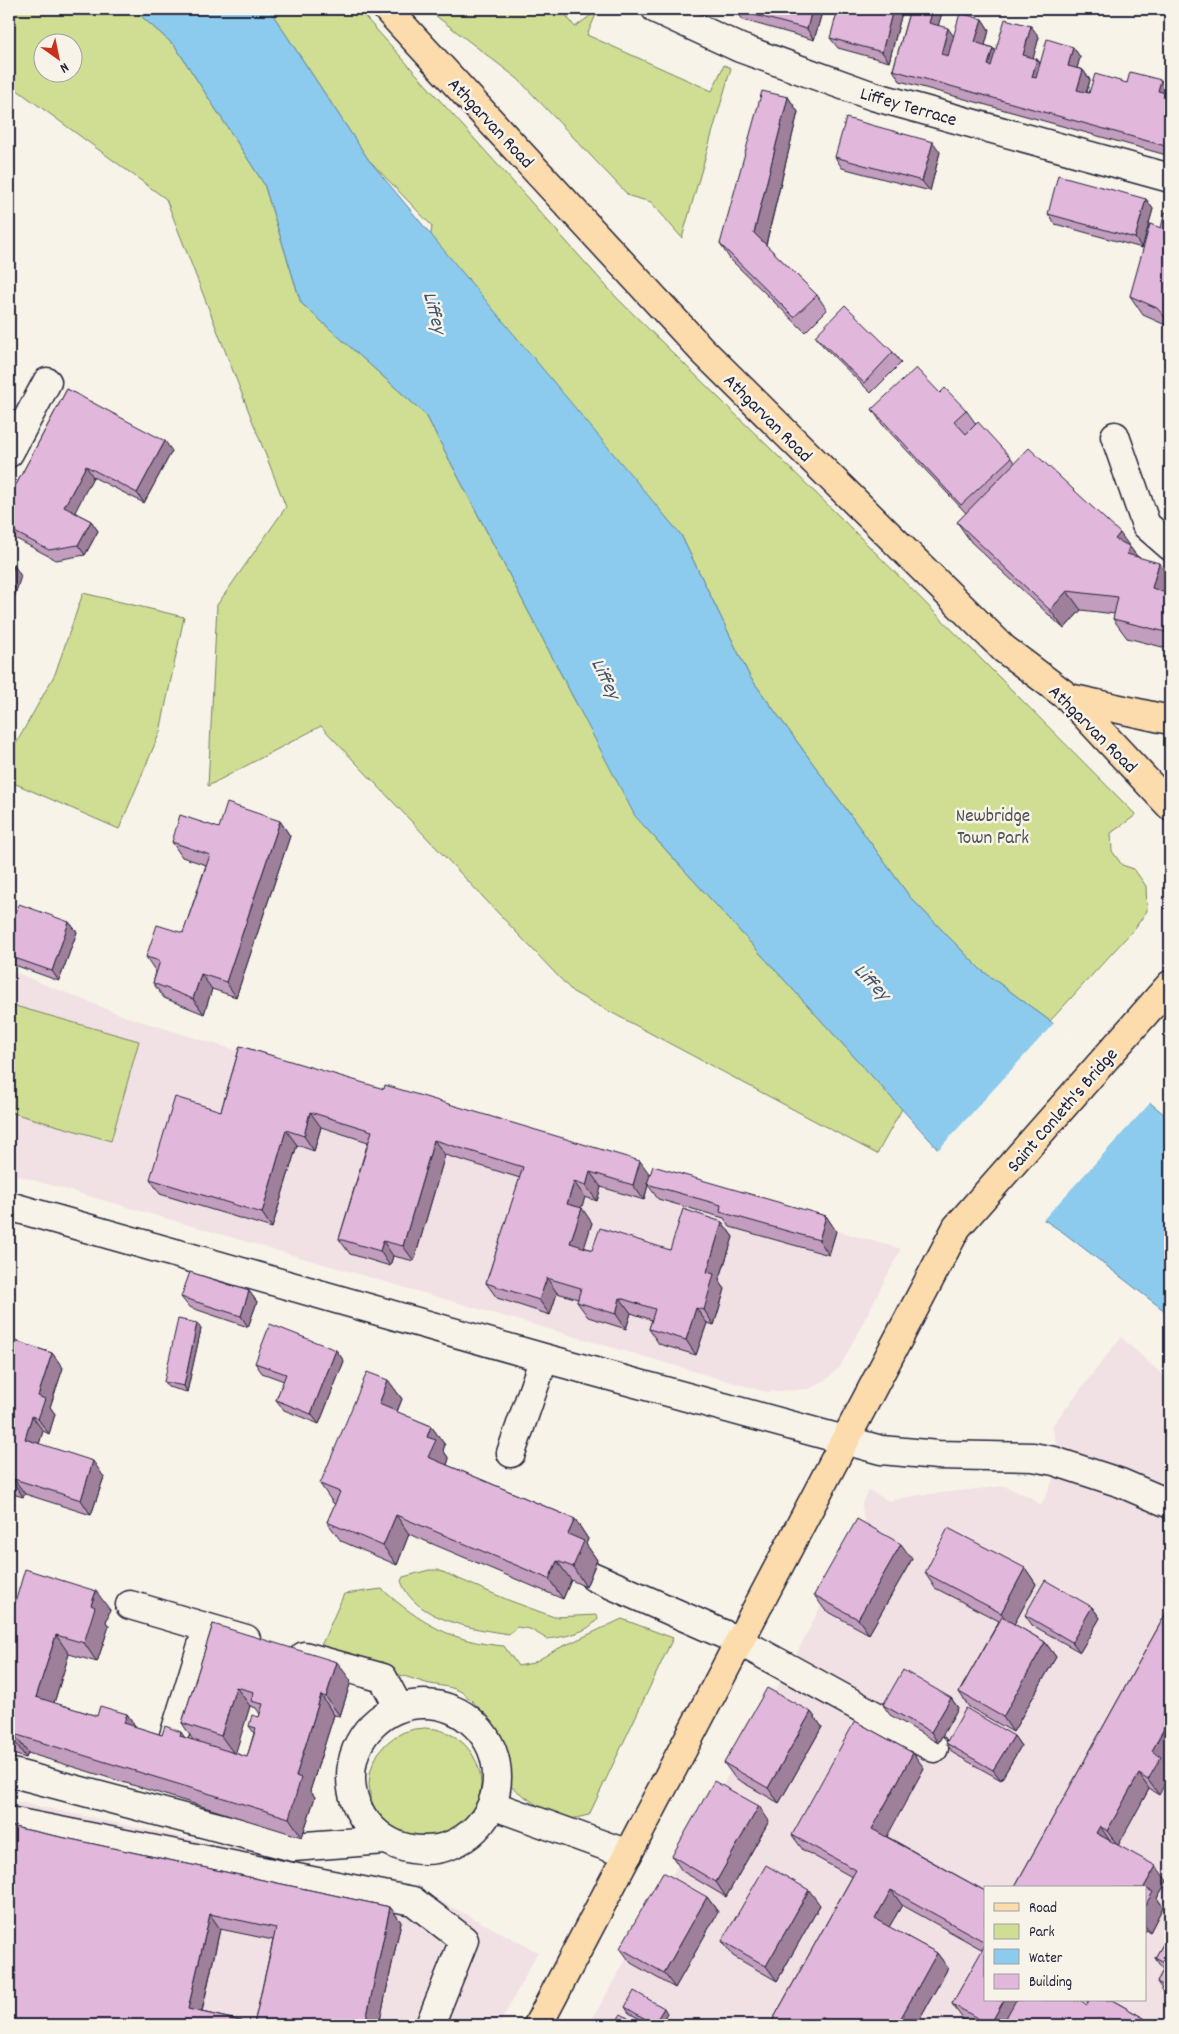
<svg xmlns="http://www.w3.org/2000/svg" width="1179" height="2034" font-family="Dekko,sans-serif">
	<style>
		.built { fill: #f1e1e4; fill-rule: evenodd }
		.green { fill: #cfde92; stroke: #788066; fill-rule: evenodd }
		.water { fill: #8ccbed; stroke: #6287a6 }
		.pier { fill: #f7f3e8 }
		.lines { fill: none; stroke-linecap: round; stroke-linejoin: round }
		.minor-casing { stroke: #22223b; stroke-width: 31 }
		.major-casing { stroke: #22223b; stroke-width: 31 }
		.minor { stroke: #f7f3e8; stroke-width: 28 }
		.major { stroke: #fcdcac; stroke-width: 28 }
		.wall { fill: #c29dbd; stroke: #22223b; fill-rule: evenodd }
		.shaded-wall { fill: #9e809a; stroke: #22223b }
		.building { fill: #e2b7dc; stroke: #22223b; fill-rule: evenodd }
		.labels { text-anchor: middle; stroke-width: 5; stroke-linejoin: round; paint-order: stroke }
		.street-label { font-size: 19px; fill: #22223b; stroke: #f7f3e8 }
		.park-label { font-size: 19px; fill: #4d5151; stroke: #f7f3e8 }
		.water-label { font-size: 20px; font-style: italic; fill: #425570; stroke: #f7f3e8 }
	</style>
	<rect width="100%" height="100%" fill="#f7f3e8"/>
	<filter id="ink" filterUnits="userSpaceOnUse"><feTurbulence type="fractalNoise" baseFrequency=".02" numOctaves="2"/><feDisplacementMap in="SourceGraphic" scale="10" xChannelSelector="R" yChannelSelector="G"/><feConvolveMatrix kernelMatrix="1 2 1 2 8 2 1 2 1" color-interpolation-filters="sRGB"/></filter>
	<g filter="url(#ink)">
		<path class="built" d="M9,970l118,47 536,164 238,68 -61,118 -13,12 -18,10 -43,3 -757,-219z
			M1121,1337l49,45v643h-581l212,-380 63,-124 -2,-17 7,-14 20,11 23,-5 92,-10 26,11 11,8 11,-22 6,-34 -6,-23zM985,1888h160v112h-160z
			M9,1800l403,86 126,66 -39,73h-490z"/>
		<path class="green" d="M12,9h121l42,37 89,138 37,119 125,112 148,284 71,128 257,282 -25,45 -304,-162 -252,-266 -113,60 9,-181 69,-98 -120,-308 -157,-115v-71zM42,42h30v30h-30z
			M269,9h89l259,289 218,214 301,303 -25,18 1,18 10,14 12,4 12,17 1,25 -12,17 -85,93 -70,-52 -70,-72 -160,-220 -69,-142 -203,-231 -10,-26 -18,-2 -21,-27 3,-23 -64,-67z
			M427,9h134l14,18 23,-17 -11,25 125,56 12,-26 7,3 -49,170 -31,-36 -22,-6 -111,-117z
			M83,593l101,24 -24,115 -41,97 -110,-48v-25l46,-82z
			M15,1006l124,35 -28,100 -102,-29v-83z
			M429,1570h9l70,30 46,17 43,-2 1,3c-9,15 -35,19 -51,21l-17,-10 -13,-2 -8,7c-35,-5 -95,-14 -108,-53l2,-4z
			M382,1589c38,34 70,53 122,57l14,20 15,-3 22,-13 67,-31 51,19 -84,177 -18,4 -30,-11 -31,-22c-5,-39 -15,-67 -47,-93 -9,-7 -26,-7 -37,-10 -36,-11 -71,-23 -106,-35l24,-54z
			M369 1784a56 56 0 1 1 112 0a56 56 0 1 1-112 0Z"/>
		<path class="water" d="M133,9h136l99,150 313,376 69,142 160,220 70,72 70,52 120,98v196l-106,-82 -125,-83 -304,-334 -209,-401 -125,-112 -37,-119 -89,-138z"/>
		<path class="pier" d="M1055,1022l97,79 -110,120 -109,-74 6,2z"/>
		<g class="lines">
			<defs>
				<path id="minor" d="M656,9l84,39 133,48 297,82
					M1115,436l31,89 24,21
					M9,453l38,-71
					M9,1206l535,152 337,92 57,5 95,2 21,4 67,22 49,21
					M511,1453l33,-95
					M594,1577l145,64 195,107
					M130,1605l116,34
					M304,1656l79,22 16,30
					M351 1777a73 73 0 1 1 146 0a73 73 0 1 1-146 0Z
					M173,1739l34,-110
					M9,1772l284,75 92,-7
					M492,1805l136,49
					M9,1821l404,80 51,39 -34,85"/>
				<path id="major" d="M387,9l314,340 303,300 65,49 101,108
					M1069,698l101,22
					M538,2025l419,-798 213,-242"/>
			</defs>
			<use href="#minor" class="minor-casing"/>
			<use href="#major" class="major-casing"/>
			<use href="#minor" class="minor"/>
			<use href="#major" class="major"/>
		</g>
		<path class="wall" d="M823,9l-9,31 -71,-20 -7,-10z
			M903,9l-14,53 -51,-14 -8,-10z
			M910,9h32l1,1 -5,15 16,11 28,-17 7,11 -4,15 8,3 3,3 43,-14 -6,21 4,1 3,4 33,-16 7,10 -3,11 6,2 7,10 -3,12 2,1 38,-10 34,-3 7,10 -1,3 3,1v62l-270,-75 -7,-11z
			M788,97l10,15 -32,133 51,50 10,15 -22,22 -75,-73 -10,-15z
			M940,152l-10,39 -88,-23 -7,-11z
			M1146,199l7,10 -11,39 -87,-24 -7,-10z
			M1170,214v113l-27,-12 -13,-19 31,-68z
			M815,336l78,16 8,11 -30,30 -48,-47z
			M67,389l105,62 -28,52 -51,-26 -19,35 17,9 7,10 -13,24 -29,5 -47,-25v-37z
			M940,393l26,17 10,14 35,34 4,5 114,83 8,10 33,22v-1v72l-43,-11 -14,-19 2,-5 -34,-4 -17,19 -93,-87 -14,-20 9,-9 -84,-89 -10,-15z
			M280,821l10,15 -54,161 -24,-8 -8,25 -40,-16 -11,-15 3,-11 -10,-15 37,-24 23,-68 -24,-8 -10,-15 47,-14z
			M69,922l8,10 -18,49 -50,-18v-29z
			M240,1046l410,129 176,41 10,15 -7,24 -99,-28 -6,-9 -66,-19 -10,-14 -4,15 -43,-13 -4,14 -12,-4 -4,11 11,15 -8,24 8,3h78l52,-28 11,15 -14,44 6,8 -11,36 -7,-2 -11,32 -37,-11 -10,-15 3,-9 -21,-7 -5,16 -38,-12 -11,-15 1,-3 -21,-6 -7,22 -53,-17 -11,-15 34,-105 -75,-23 -31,106 -21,-5 -3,10 -40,-12 -11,-15 29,-97 -47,-15 -7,24 -17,-6 -25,83 -112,-34 -10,-15 71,-68z
			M249,1291l8,11 -9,25 -59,-20 -8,-10z
			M201,1329l-14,63 -19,-5 -4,-5z
			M9,1339l43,14 11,15 -13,39 5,7 -6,20 -6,-3 -4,13 65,33 -13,38 -66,-21 -2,3 -14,-4z
			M336,1350l8,11 -25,63 -35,-14 -8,-10 8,-19 -22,-8 -7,-10z
			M388,1380l14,19 -5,13 34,14 14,19 -2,5 6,9 -2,6 128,54 13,20 -2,5 11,16 -11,27 -15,-7 -8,19 -154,-65 -12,31 -56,-24 -14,-19 8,-18 -2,-1 -13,-19z
			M912,1559l-43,75 -44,-24 -11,-15z
			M1025,1568l11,16 -22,40 31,18 11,15 -43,75 -44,-25 -10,-15 40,-71 -64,-33 -10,-15z
			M1170,1606v146l-5,10 -6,33 -10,-6 -31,56 49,36 -10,17 6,9 -13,25 -4,-2 -1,2v-44h-131z
			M1092,1607l8,11 -20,34 -48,-27 -7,-10z
			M110,1610l-4,12 3,4 -12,36 -28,-8 -15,49 43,13 30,-2 9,13 26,8 23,3 8,2 -11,-17 31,-99 138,57 -11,35 -6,-1 -24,76 5,6 -13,40 -274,-84 -2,5 -17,-5v-130zM250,1706l6,2 4,6 -1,3 -10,9 5,7 -7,24 -12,-4z
			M951,1698l7,10 -20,35 -48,-28 -7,-10z
			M811,1712l11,15 -43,76 -44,-25 -11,-15z
			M1014,1736l7,10 -20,34 -48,-27 -7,-10z
			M924,1768l-38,68 99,55v109l102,5 1,-3 -3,-2h27l44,25h-182l-11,-6 -11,-15 31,-54 -81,-45 -13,22 48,26 11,15 -32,57h-146l82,-148 -49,-27 -11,-15z
			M769,1821l-43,76 -44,-26 -10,-15z
			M9,1826l381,81 11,15 -22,103h-370zM220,1929l53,11 -19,84 -52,-12z
			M707,1897l11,15 -43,76 -44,-25 -11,-15z
			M820,1905l-43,76 -44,-25 -11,-15z
			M1170,1932v69l-13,-19 6,-12 -8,-12z
			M625,2007l42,6 -7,12h-9l-22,-12z"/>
		<path class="shaded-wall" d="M812,9h11l-9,31 -7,-11z
			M893,9h10l-14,53 -7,-10z
			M933,9h9l1,1 -7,23 -7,-10z
			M982,19l7,11 -6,23 -8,-11z
			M1031,26l8,11 -8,29 -8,-11z
			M948,28l7,10 -7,26 -7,-10z
			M1073,47l7,10 -5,19 -7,-10z
			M993,48l7,10 -5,18 -7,-11z
			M1037,59l7,11 -5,18 -7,-11z
			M1083,70l7,10 -6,20 -7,-10z
			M1161,80l7,10 -3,11 -7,-10z
			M788,97l10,15 -33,136 -11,-15z
			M1170,107v13l-2,-4z
			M933,142l7,10 -10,39 -8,-10z
			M1146,199l7,10 -11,39 -7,-10z
			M165,441l7,10 -28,52 -7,-10z
			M86,466l7,11 -21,41 -8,-11z
			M91,521l7,10 -13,24 -7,-10z
			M1120,533l23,32 -3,8 -25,-34z
			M1159,563l11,16 -5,28 -13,-19z
			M14,565l7,11 -12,38v-33z
			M1067,591l14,19 -17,19 -14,-19z
			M280,821l10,15 -54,161 -10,-15z
			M69,922l8,10 -18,49 -7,-10z
			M201,974l11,15 -8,25 -11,-15z
			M310,1112l11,15 -7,24 -10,-15z
			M286,1130l11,15 -25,83 -10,-15z
			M434,1140l11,15 -31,106 -11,-15z
			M640,1161l11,15 -4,8 1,1 -4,15 -11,-15z
			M590,1172l11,15 -4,14 -11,-15z
			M574,1182l11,15 -7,22 -11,-15z
			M582,1208l10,15 -11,35 -11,-15z
			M826,1216l10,15 -7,24 -10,-15z
			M722,1222l11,15 -14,44 6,8 -11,36 -10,-15 3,-38z
			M383,1241l10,15 -3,10 -10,-15z
			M547,1278l10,15 -7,22 -11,-15z
			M249,1291l8,11 -9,25 -7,-11z
			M620,1298l11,15 -5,16 -10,-15z
			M696,1308l11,15 -11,32 -10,-15z
			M197,1323l4,6 -14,63 -3,-6z
			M336,1350l8,11 -25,63 -8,-10z
			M52,1353l11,15 -13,39 5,7 -6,20 -11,-15v-23z
			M388,1380l14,19 -10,24 -13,-19z
			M32,1416l11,15 -7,23 -11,-15z
			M431,1426l14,19 -2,5 6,9 -7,18 -14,-20 -1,-20z
			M93,1461l11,16 -13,38 -10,-15z
			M14,1479l11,15 -2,3 -10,-15z
			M396,1515l13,19 -12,31 -14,-19z
			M575,1519l13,20 -2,5 11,16 -11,27 -13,-20 -5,-33z
			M901,1544l11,15 -43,75 -11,-15z
			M557,1561l14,19 -8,19 -14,-20z
			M1025,1568l11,16 -24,44 -11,-15z
			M96,1591l14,19 -4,12 3,4 -12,36 -13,-19 7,-38z
			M1092,1607l8,11 -20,34 -8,-10z
			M56,1635l13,19 -19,62 -14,-19z
			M1045,1642l11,15 -43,75 -10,-15z
			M337,1662l14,19 -11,35 -14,-19z
			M236,1687l14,19 -15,49 -14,-19z
			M321,1695l13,20 -24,76 5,6 -13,40 -13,-19 7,-42z
			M951,1698l7,10 -20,35 -7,-11z
			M811,1712l11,15 -43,76 -11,-15z
			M127,1714l13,19 -16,-10z
			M1170,1717v35l-5,10 5,8v4l-11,21 -11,-15 4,-29z
			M181,1732l13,19 -14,-15z
			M14,1734l14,19 -2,5 -13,-19z
			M1014,1736l7,10 -20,34 -8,-10z
			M913,1753l11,15 -41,76 -11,-15z
			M1139,1774l10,15 -31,57 -11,-15z
			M759,1806l10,15 -43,76 -10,-15z
			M1100,1826l10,15 -14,-8z
			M1156,1866l11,15 -10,17 6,9 -13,25 -5,-6 -1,-39z
			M809,1890l11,15 -43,76 -11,-15z
			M891,1890l11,15 -17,29 -10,-15z
			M707,1897l11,15 -43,76 -11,-15z
			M390,1907l11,15 -22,103h-14z
			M210,1914l10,15 -21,95 -11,-15z
			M937,1953l11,15 -32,57h-19z
			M1004,2000h19l-14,25h-19z
			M664,2008l3,5 -7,12h-5l-1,-1z
			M820,2017l6,8h-10z"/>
		<path class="building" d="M736,9h76l-5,20 -71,-19z
			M838,9h55l-11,43 -52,-14z
			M910,9h23l-4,14 19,5 -7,26 7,2 12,-43 22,6 -7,23 18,6 -5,17 3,1 14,-47 26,7 -8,29 14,4 -5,18 4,1 11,-39 26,8 -5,19 15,4 -6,20 12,3 6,-19 32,9 3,-11 31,8 -3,11 12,3v13l-2,9 2,1v26l-1,4 -276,-77z
			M762,91l26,6 -34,136 63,62 -23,22 -74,-73z
			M846,118l87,24 -11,39 -87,-24z
			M1058,175l88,24 -11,39 -87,-24z
			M1165,212l5,2v109l-13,-15 -27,-12 20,-72 11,4z
			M845,305l48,47 -29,31 -49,-47z
			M916,368l24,25 5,-5 21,22 -12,11 12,13 12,-12 33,36 -50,47 -89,-96z
			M67,389l98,52 -28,52 -51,-27 -22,41 27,14 -13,24 -29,5 -40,-21v-31z
			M1029,448l91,85 -5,6 14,7 -2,8 32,9 -7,25 14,5 4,-16v56l-57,-14 5,-22 -51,-6 -17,19 -93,-88z
			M9,564l5,1 -5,16z
			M227,803l53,18 -54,161 -25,-8 -8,25 -40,-16 7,-22 -14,-4 11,-32 26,8 27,-78 -38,-13 8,-27 39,13z
			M19,904l50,18 -17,49 -43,-15v-22z
			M240,1046l144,43 1,-4 255,76 -7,24 -43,-13 -4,14 -12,-4 -7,22 15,4 -12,35 22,7 8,-22 70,22 13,-41 39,13 -15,50 7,2 -10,36 -8,-2 -10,32 -37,-11 6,-20 -35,-11 -4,16 -39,-12 4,-14 -34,-10 -8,22 -53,-17 37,-116 -89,-27 -31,106 -20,-5 -3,10 -41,-12 33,-108 -62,-19 -6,24 -18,-6 -24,83 -112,-34 25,-82 46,14z
			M653,1166l173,50 -7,24 -99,-28 1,-7 -74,-21z
			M190,1272l59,19 -8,25 -60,-19z
			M178,1319l19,4 -13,63 -20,-4z
			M270,1324l66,26 -25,64 -35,-14 10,-26 -31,-11z
			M9,1339l43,14 -14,43 7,3 -7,20 -6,-3 -7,23 68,22 -12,39 -67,-21 -1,3 -4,-1z
			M367,1372l21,8 -9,24 52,22 -4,11 9,3 -8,17 147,62 -7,15 16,7 -11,26 -16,-6 -8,18 -153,-64 -13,31 -56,-24 13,-30 -20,-8z
			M857,1519l44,25 -43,75 -44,-24z
			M948,1528l77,40 -24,45 -76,-40z
			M25,1569l71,22 -5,14 4,2 -11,36 -28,-8 -20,62 61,19 3,-10 27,8 -3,9 38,12 3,-9 16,6 -1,4 67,21 9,-29 -7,-2 3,-11 7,2 4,-13 -12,-3 3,-9 -18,-5 -15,49 -39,-13 31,-99 124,38 -11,35 -5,-2 -25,81 5,2 -12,40 -275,-84 -1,5 -4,-1v-115z
			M1045,1580l47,27 -20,35 -47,-27z
			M1170,1606v111l-18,34 9,6 -13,23 -9,-6 -32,57 -7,-5 -4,7 60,33 -12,21 1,1h-131z
			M1002,1617l43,25 -42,75 -44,-25z
			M903,1670l48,28 -20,34 -48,-27z
			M767,1688l44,24 -43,76 -44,-25z
			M966,1708l48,28 -21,34 -47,-27z
			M855,1721l58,32 -41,76 113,62v51l-94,-52 -16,29 62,34 -40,72h-62l-15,-8 -4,8h-46l86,-155 -64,-35z
			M714,1781l45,25 -43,76 -44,-26z
			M9,1826l381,81 -25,118h-356v-110l2,-12h-2zM210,1914l66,14 -22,96 -66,-15z
			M766,1865l43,25 -43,76 -44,-25z
			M663,1872l44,25 -43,76 -44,-25z
			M1145,1888l8,4 -8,14z
			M1170,1932v57l-13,-7 9,-18 -11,-6z
			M985,1945v55h19l-14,25 -38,-21z
			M634,1991l30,17 -10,16 -29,-17z
			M1016,2000h64l7,5 2,-5h23l44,25h-154z
			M621,2014l19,11h-26z"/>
	</g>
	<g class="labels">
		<g class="street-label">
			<text transform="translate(909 105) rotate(16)" y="7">Liffey Terrace</text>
			<text transform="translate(492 122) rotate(47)" y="7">Athgarvan Road</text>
			<text transform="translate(769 417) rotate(45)" y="7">Athgarvan Road</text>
			<text transform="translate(1094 728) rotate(45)" y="7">Athgarvan Road</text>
			<text transform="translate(1061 1109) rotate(-49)" y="7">Saint Conleth's Bridge</text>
		</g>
		<g class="park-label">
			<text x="993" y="821">Newbridge<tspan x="993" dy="22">Town Park</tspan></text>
		</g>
		<g class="water-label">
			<text transform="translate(436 312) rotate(75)" y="7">Liffey</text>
			<text transform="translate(607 678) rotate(64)" y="7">Liffey</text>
			<text transform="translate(873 981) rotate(46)" y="7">Liffey</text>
		</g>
	</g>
	<rect width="1179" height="2034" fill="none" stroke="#f7f3e8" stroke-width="30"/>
	<rect x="15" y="15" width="1149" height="2004" fill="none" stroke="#22223b" stroke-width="2" filter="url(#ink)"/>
	<rect x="984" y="1886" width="162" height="115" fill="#f7f3e8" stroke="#a29fa3"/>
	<rect x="994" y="1903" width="25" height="8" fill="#fcdcac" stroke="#a29fa3"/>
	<text x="1029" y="1912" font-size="15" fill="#22223b">Road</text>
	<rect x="994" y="1924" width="25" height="15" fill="#cfde92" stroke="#a29fa3"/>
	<text x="1029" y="1936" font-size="15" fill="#22223b">Park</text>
	<rect x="994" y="1949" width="25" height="15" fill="#8ccbed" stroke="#a29fa3"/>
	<text x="1029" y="1962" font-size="15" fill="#22223b">Water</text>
	<rect x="994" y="1974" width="25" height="15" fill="#e2b7dc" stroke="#a29fa3"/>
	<text x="1029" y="1986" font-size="15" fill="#22223b">Building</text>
	<g transform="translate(58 58) rotate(147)"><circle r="24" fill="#f7f3e8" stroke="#a29fa3"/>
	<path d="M0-4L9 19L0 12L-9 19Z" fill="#c8321e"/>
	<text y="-8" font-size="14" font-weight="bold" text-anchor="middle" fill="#22223b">N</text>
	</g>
</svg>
